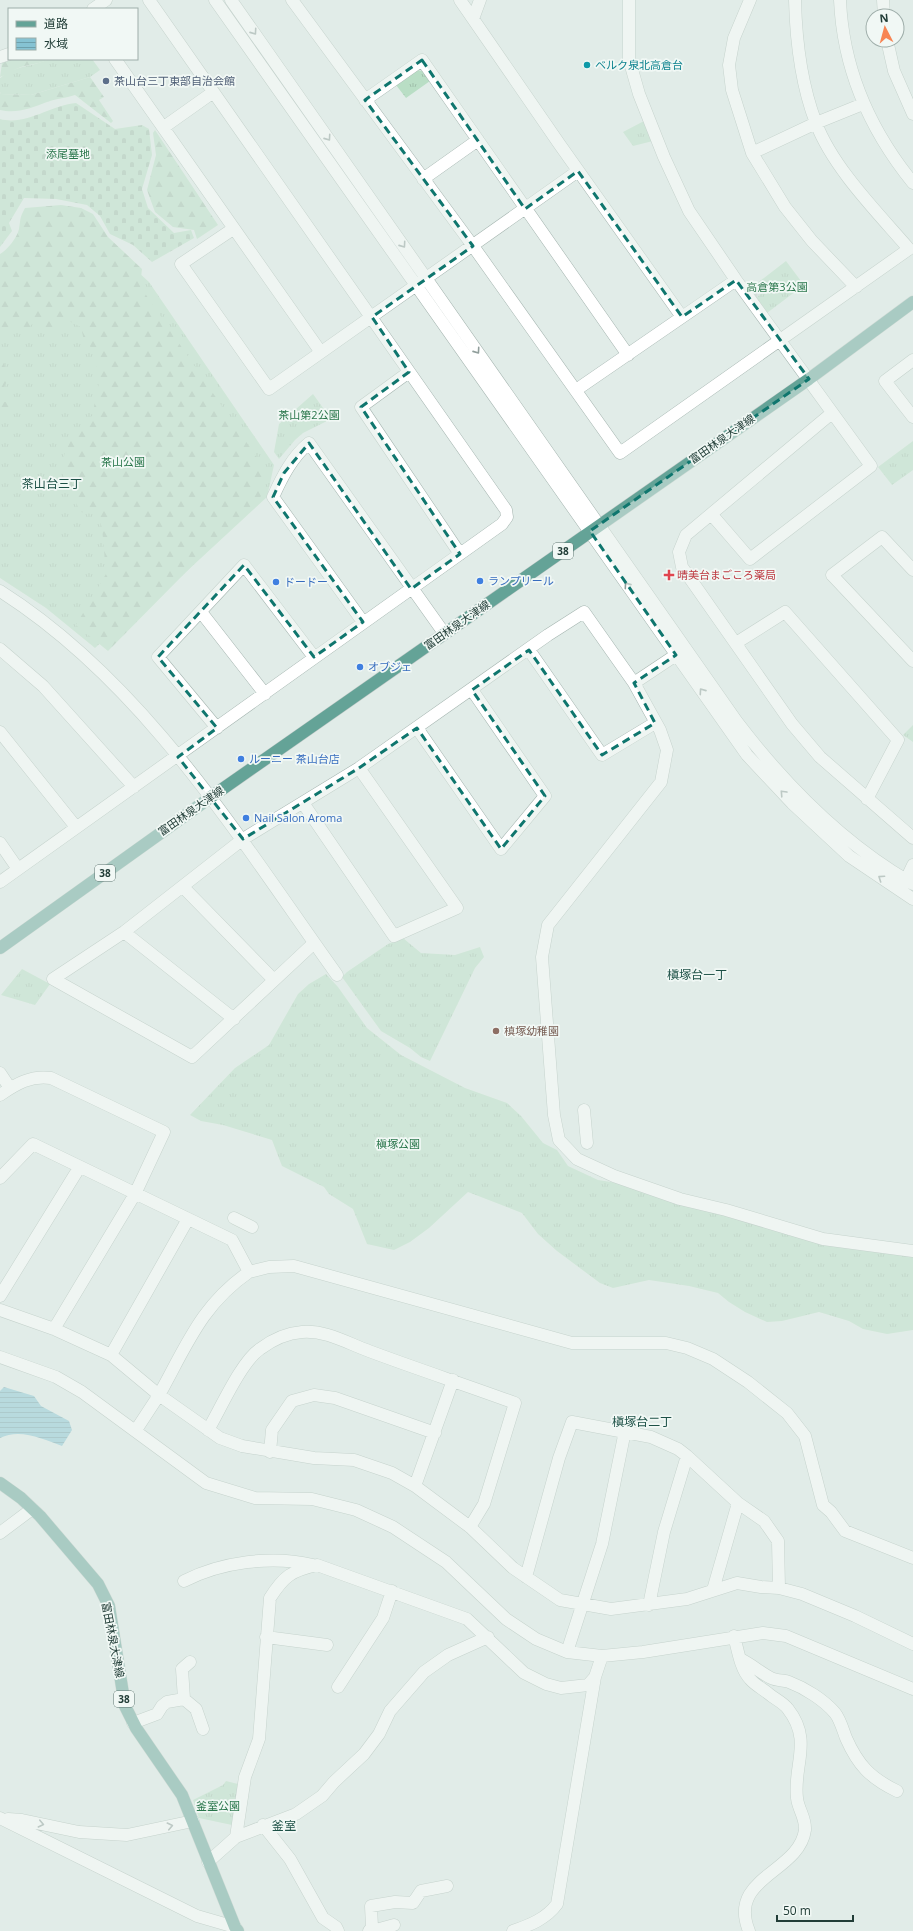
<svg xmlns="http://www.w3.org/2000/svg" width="913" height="1931" font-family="'Open Sans','Noto Sans JP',sans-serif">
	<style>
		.industrial { fill: url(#industrial-grid) }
		.grass { fill: url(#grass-tufts) }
		.forest { fill: url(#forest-firs) }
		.cemetery { fill: url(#cemetery-stones) }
		.water { fill: url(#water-rules) }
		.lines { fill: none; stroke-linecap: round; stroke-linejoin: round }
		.minor-casing { stroke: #a4b4af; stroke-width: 13 }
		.major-casing { stroke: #c1c9c7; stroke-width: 13 }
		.minor { stroke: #fff; stroke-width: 12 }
		.major { stroke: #64a397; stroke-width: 12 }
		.oneway { stroke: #909e9b }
		.marked { fill: none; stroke: #0f766e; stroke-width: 3; stroke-dasharray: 8 5; stroke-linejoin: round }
		.culture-dot { fill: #0f9aa8; stroke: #f1f8f5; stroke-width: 1.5 }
		.service-dot { fill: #5c6f8a; stroke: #f1f8f5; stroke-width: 1.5 }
		.health-dot { fill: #e0444e; stroke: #f1f8f5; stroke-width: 1.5 }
		.shop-dot { fill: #3f7fe0; stroke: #f1f8f5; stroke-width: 1.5 }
		.education-dot { fill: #8d6e63; stroke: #f1f8f5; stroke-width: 1.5 }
		.labels { text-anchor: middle; stroke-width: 3.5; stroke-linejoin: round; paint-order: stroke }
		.shield { fill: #f1f8f5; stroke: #5f7570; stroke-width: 1 }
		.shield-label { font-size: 10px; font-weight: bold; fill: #213d37 }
		.culture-label { font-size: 11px; fill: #0d838f; stroke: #f1f8f5; text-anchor: start }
		.service-label { font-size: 11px; fill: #4e5e75; stroke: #f1f8f5; text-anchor: start }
		.park-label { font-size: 11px; fill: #29764b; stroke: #f1f8f5 }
		.street-label { font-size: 11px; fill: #213d37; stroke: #f1f8f5 }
		.health-label { font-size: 11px; fill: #be3a42; stroke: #f1f8f5; text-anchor: start }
		.shop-label { font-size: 11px; fill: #366cbe; stroke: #f1f8f5; text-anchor: start }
		.education-label { font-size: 11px; fill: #785e54; stroke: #f1f8f5; text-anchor: start }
		.neighbourhood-label { font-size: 12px; fill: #1c5046; stroke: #f1f8f5 }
	</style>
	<defs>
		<pattern id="industrial-grid" width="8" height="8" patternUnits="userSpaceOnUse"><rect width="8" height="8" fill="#cfdcd7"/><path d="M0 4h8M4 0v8" fill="none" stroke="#b1beb9"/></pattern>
		<pattern id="grass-tufts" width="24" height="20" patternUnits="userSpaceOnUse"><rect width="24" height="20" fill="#b9dec5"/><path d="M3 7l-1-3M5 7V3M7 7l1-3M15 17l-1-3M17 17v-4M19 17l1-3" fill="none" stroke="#9fbfaa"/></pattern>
		<pattern id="forest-firs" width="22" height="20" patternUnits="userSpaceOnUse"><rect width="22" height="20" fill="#b9dec5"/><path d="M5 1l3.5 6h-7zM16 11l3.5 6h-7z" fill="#9fbfaa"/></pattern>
		<pattern id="cemetery-stones" width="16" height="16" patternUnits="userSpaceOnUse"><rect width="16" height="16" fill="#b9dec5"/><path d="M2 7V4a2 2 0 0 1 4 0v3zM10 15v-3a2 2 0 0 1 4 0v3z" fill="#9fbfaa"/></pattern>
		<pattern id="water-rules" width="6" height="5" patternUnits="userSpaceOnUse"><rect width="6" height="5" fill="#86c3d3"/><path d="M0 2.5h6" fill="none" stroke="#6da0ac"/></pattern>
	</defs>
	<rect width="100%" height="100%" fill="#e1ece8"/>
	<path class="industrial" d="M756,284l7,9 -7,5 -7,-9z"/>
	<path class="grass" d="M49,59h43l8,11 -10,7 -59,18 -30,-1 -1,-2v-14c2,-1 4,-4 7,-5 13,-8 28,-7 42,-14z
		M417,70l5,1 8,10 -24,17 -10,-13z
		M644,121l9,20 -20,5 -10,-14z
		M83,221l66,61 125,183 -7,32 -147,136 -4,-4 -21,19 -49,-40 -46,-30v-310z
		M786,261l18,24 -37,28 -11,-15 6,-5 -6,-9z
		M313,394l18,25 -28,14 -8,7 -16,19 -5,-7 5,-28z
		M913,441v29l-21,15 -14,-18z
		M913,725v17l-10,-7z
		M403,938l18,15 34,2 25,-8 4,10 -9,11 -45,93 -9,-4 -11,-9 -29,-17 -39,-54 5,-5 41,-28z
		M22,969l28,15 -15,21 -34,-10z
		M326,974l12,13 29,41 34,27 64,33 42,15 14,13 22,27 14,7 11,16 30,14 19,3 296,73v74l-26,4 -24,-5 -14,-8 -30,-9 -37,9 -15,1 -22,-10 -16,-10 -11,-9 -29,-7 -40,-6 -36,8 -13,-5 -43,-32 -19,-17 -16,-21 -54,-21 -39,36 -19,14 -16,8 -27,-6 -14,-35 -24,-15 -5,-7 -42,-21 -10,-26 -49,-15 -22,-4 -11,-6 45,-47 34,-23 29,-51 11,-10z
		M226,1781l12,3 -6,41 -33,-7 -6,-18 30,-15z"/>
	<path class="forest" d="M14,59h35c-9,5 -18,5 -28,8 -8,3 -14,8 -21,10l2,-14z
		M90,77l14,20 -5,3 14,21 -2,2 -36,-28c-9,3 -20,4 -28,7 -16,6 -30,12 -47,8v-18l1,2 30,1z
		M155,130l63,95 -21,14 -3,-9 -21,-3 -18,-15 -8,-22 9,-35 -3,-22z
		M61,205l20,3 12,6 15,23 34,32 -2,17 126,185 -1,21 -157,159 -32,-26 30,-51 -4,-47 -5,-12 -16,-3 -17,-31 -2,-17 3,-11 8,-18 19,-19 7,-33 -5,-33 -10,-9 -3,-14 -14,-7 -7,7 -11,1 -17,-4 -4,5 -5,1 -6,-3 -8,6 -8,11 6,37 -7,13v-140c7,-4 17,-16 19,-25 2,-10 0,-10 6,-21z
		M0,402h6l8,6c-3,7 -6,10 -14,10z"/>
	<path class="cemetery" d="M76,103l39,26 27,-4 7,4 3,26 -10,34 6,19 26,25 17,-3 3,8 -42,24 -19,-17 -23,-11 -10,-18 -13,-11 -31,-6 -32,-1 -15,25 3,8 -12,16v-128c26,7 51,-14 76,-16z"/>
	<path class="water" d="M4,1387l30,9 7,10 28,15 3,9 -10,16c-19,-7 -42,-18 -62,-8v-47z"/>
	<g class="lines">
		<defs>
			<path id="minor" d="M215,0l532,755 45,48 57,53 64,43
				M231,0l506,722c49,64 106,122 176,162
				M292,0l181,246 147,207 289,-204c-31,-36 -76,-81 -93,-126 -15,-39 -20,-82 -21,-123
				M460,0l100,145 122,172
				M629,0v59l10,35 25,63 25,54 47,69 135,186 -121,93 -38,-44
				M750,0l-16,38 -5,27 3,25 20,63 33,54 27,34 44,46
				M840,0c3,69 30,130 73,183
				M883,0l1,16
				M93,9l13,-9
				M473,19l7,-19
				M887,40l7,31 19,43
				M0,57l9,-3
				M115,59l205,292
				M365,100l57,-40 206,295
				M164,127l48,-34
				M752,153l64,-30 47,-19
				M423,179l55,-39
				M233,229l-52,35 88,125 309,-218
				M913,360l-28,21 28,36
				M409,372l-48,35 99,147
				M576,390l160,-110
				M832,413l-146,122 -7,17 3,15 110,157 28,33 93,81
				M913,570l-31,-33 -50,38 81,86
				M0,591c145,92 239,247 337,384
				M201,612l64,82
				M363,622l-90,-125c9,-20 19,-40 36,-54l135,190
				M736,643l49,-31 113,128 -31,59
				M0,649l43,37 91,101
				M529,650l73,105 53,-32
				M634,683l42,-28
				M217,728l-59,-71 86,-92 70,92
				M417,728l84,121 44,-53 -73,-106
				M0,732l76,95
				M303,803l91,133 63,-28 -98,-140
				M0,843l18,26
				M0,882l502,-358 5,-7 -1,-7 -357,-510
				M903,886l10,-21
				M183,887l91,93
				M124,932l110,87
				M314,943l-122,114 -139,-78 71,-47 119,-93 116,-71 189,-133 36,-23 50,71 26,47 7,20 -6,32 -113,143 -6,32 12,158 5,25 18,19 37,17 66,23 46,11 97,29 90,12
				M0,1073l10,15
				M0,1095c16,-11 31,-20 51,-17l113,54 -29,62 -81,135 -54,-19
				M584,1110l3,33
				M0,1178l33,-34 199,96 17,32c-48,33 -63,75 -90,123l-48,-40 -57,-26
				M234,1218l18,9
				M249,1272l20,-5 25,-1 278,77h94l21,5 26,11 35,23 39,31 18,23 18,69 8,7 14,19 68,27
				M0,1296l79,-128
				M111,1355l77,-136
				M0,1357l56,20 26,15 124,91 49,15 57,1 44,11 37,17 53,35 60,57 30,20 31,13 35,4 41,-4 120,-19 23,3 127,53
				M136,1430l23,-35 61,43 22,8 72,12 40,2 38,13 23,13 55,41 43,41 47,32 51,9 76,-10 50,-16 24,4 18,1 23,6 53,22 58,28
				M208,1430c13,-22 33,-68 52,-81 12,-9 28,-16 42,-17 24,-2 45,11 67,19 48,18 97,34 146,52l-31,101 -14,23
				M270,1452l2,-22 20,-29 22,-6 21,3 100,35
				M415,1486l38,-106
				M0,1533l32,-24
				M526,1577l33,-119 13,-36 79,15 27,12 9,7 51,47 26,18 14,20 1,47
				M184,1581c37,-19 88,-26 129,-16
				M713,1590l25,-87
				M649,1605l15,-73 23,-76
				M734,1636c4,14 6,32 16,43 5,6 13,10 19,15 6,5 15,9 19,15 25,32 5,56 9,89 1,11 9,20 8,32 -6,43 -78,47 -56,101
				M266,1637l61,8
				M567,1652l35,-108 23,-113
				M740,1659c11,5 21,14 31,19 6,3 13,2 18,4 16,6 35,18 46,31 5,6 8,17 11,25 12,27 24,40 51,53
				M190,1662l-8,7 2,30 12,10 7,20
				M338,1687l45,-69 9,-27
				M133,1723l24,-9 5,-8 5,-4 17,-3
				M0,1818l197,98 38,11
				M8,1819l14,1 57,12 48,3 66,-14
				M263,1825l27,34 33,59 13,9 2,4
				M236,1837l60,-23 26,-18 12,-14 30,-28 15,-20 11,-23 34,-39 24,-17 40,-18
				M208,1862l28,-25 9,-60 14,-38 11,-141c14,-22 21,-27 47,-33l150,54 57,54 22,11 15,4 27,-3 7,-8 7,-21
				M369,1931l3,-4 -1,-21 24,-4 18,1 8,-12 26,-5
				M372,1931l22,-6
				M513,1931c17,-6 33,-12 44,-27l38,-227"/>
			<path id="major" d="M0,948l211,-151 598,-418 104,-77
				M0,1483l21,15 19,18 58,68 11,22 16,100 11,22 46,67 53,132 3,4"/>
		</defs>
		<use href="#minor" class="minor-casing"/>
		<use href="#major" class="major-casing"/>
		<use href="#minor" class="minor"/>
		<use href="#major" class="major"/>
	</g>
	<defs><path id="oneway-chevron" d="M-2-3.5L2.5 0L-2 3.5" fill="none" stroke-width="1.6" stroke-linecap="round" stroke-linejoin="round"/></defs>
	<g class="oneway">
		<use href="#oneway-chevron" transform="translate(254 32) rotate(55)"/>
		<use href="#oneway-chevron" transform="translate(328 138) rotate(55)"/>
		<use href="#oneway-chevron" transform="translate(403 245) rotate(55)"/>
		<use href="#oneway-chevron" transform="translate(477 351) rotate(55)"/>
		<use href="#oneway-chevron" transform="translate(627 585) rotate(-125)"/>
		<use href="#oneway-chevron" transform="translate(702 691) rotate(-125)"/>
		<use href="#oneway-chevron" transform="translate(783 793) rotate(-133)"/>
		<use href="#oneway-chevron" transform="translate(881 878) rotate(-146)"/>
		<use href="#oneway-chevron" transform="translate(41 1824) rotate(13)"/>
		<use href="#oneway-chevron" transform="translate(170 1826) rotate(-13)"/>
	</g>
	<path d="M0 0H913V1931H0ZM422,60l103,149 53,-38 104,146 54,-37 73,99 -219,152 86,124 -42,28 21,40 -53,32 -73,-105 -57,40 73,106 -44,53 -84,-121 -58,40 -116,71 -65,-82 39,-29 -59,-71 86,-92 70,92 49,-35 -90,-125 11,-24 25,-30 102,146 49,-35 -99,-147 48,-35 -37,-55 101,-71 -108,-146z" fill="#e1ece8" fill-opacity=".55" fill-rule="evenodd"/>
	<path class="marked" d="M422,60l103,149 53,-38 104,146 54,-37 73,99 -219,152 86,124 -42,28 21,40 -53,32 -73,-105 -57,40 73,106 -44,53 -84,-121 -58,40 -116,71 -65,-82 39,-29 -59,-71 86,-92 70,92 49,-35 -90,-125 11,-24 25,-30 102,146 49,-35 -99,-147 48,-35 -37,-55 101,-71 -108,-146z"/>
	<circle class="culture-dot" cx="587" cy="65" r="4"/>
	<circle class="service-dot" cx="106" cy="81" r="4"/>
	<path class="health-dot" d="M667 569h4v4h4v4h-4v4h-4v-4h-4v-4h4z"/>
	<g class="shop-dot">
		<circle cx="480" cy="581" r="4"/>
		<circle cx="276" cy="582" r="4"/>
		<circle cx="360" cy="667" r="4"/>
		<circle cx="241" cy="759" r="4"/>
		<circle cx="246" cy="818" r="4"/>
	</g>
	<circle class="education-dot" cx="496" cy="1031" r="4"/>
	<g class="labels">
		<g class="shield">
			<rect x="553" y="543" width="20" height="16" rx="3"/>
			<rect x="95" y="865" width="20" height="16" rx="3"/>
			<rect x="114" y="1691" width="20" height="16" rx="3"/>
		</g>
		<g class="shield-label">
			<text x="563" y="555">38</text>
			<text x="105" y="877">38</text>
			<text x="124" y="1703">38</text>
		</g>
		<g class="culture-label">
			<text x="595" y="69">ベルク泉北高倉台</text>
		</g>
		<g class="service-label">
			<text x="114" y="85">茶山台三丁東部自治会館</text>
		</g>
		<g class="park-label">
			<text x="68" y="158">添尾墓地</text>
			<text x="777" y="291">高倉第3公園</text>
			<text x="309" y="419">茶山第2公園</text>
			<text x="123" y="466">茶山公園</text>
			<text x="398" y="1148">槇塚公園</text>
			<text x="218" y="1810">釜室公園</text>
		</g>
		<g class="street-label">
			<text transform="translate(722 439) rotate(-35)" y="4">富田林泉大津線</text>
			<text transform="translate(457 625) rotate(-35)" y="4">富田林泉大津線</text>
			<text transform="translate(191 811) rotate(-35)" y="4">富田林泉大津線</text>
			<text transform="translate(113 1640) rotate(79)" y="4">富田林泉大津線</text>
		</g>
		<g class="health-label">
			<text x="677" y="579">晴美台まごころ薬局</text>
		</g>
		<g class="shop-label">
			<text x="488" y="585">ランプリール</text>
			<text x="284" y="586">ドードー</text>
			<text x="368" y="671">オブジェ</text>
			<text x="249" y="763">ルーニー 茶山台店</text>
			<text x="254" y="822">Nail Salon Aroma</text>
		</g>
		<g class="education-label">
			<text x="504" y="1035">槙塚幼稚園</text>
		</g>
		<g class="neighbourhood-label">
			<text x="52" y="488">茶山台三丁</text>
			<text x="697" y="979">槇塚台一丁</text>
			<text x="642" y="1426">槇塚台二丁</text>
			<text x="284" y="1830">釜室</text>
		</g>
	</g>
	<rect x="8" y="8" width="130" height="52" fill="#f1f8f5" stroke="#9eada9"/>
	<rect x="16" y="21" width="20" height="6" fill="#64a397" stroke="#9eada9"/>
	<text x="44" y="28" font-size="12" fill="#213d37">道路</text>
	<rect x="16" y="38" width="20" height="12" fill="url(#water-rules)" stroke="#9eada9"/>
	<text x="44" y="48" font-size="12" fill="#213d37">水域</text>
	<g transform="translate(885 28) rotate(354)"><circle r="19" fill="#f1f8f5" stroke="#9eada9"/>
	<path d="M0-3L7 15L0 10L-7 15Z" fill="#f78554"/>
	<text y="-6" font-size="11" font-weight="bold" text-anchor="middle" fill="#213d37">N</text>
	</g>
	<path d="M777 1915v6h76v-6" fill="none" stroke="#213d37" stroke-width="2"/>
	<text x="783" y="1915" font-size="12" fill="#213d37" stroke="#f1f8f5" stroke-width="3" paint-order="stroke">50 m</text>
</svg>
